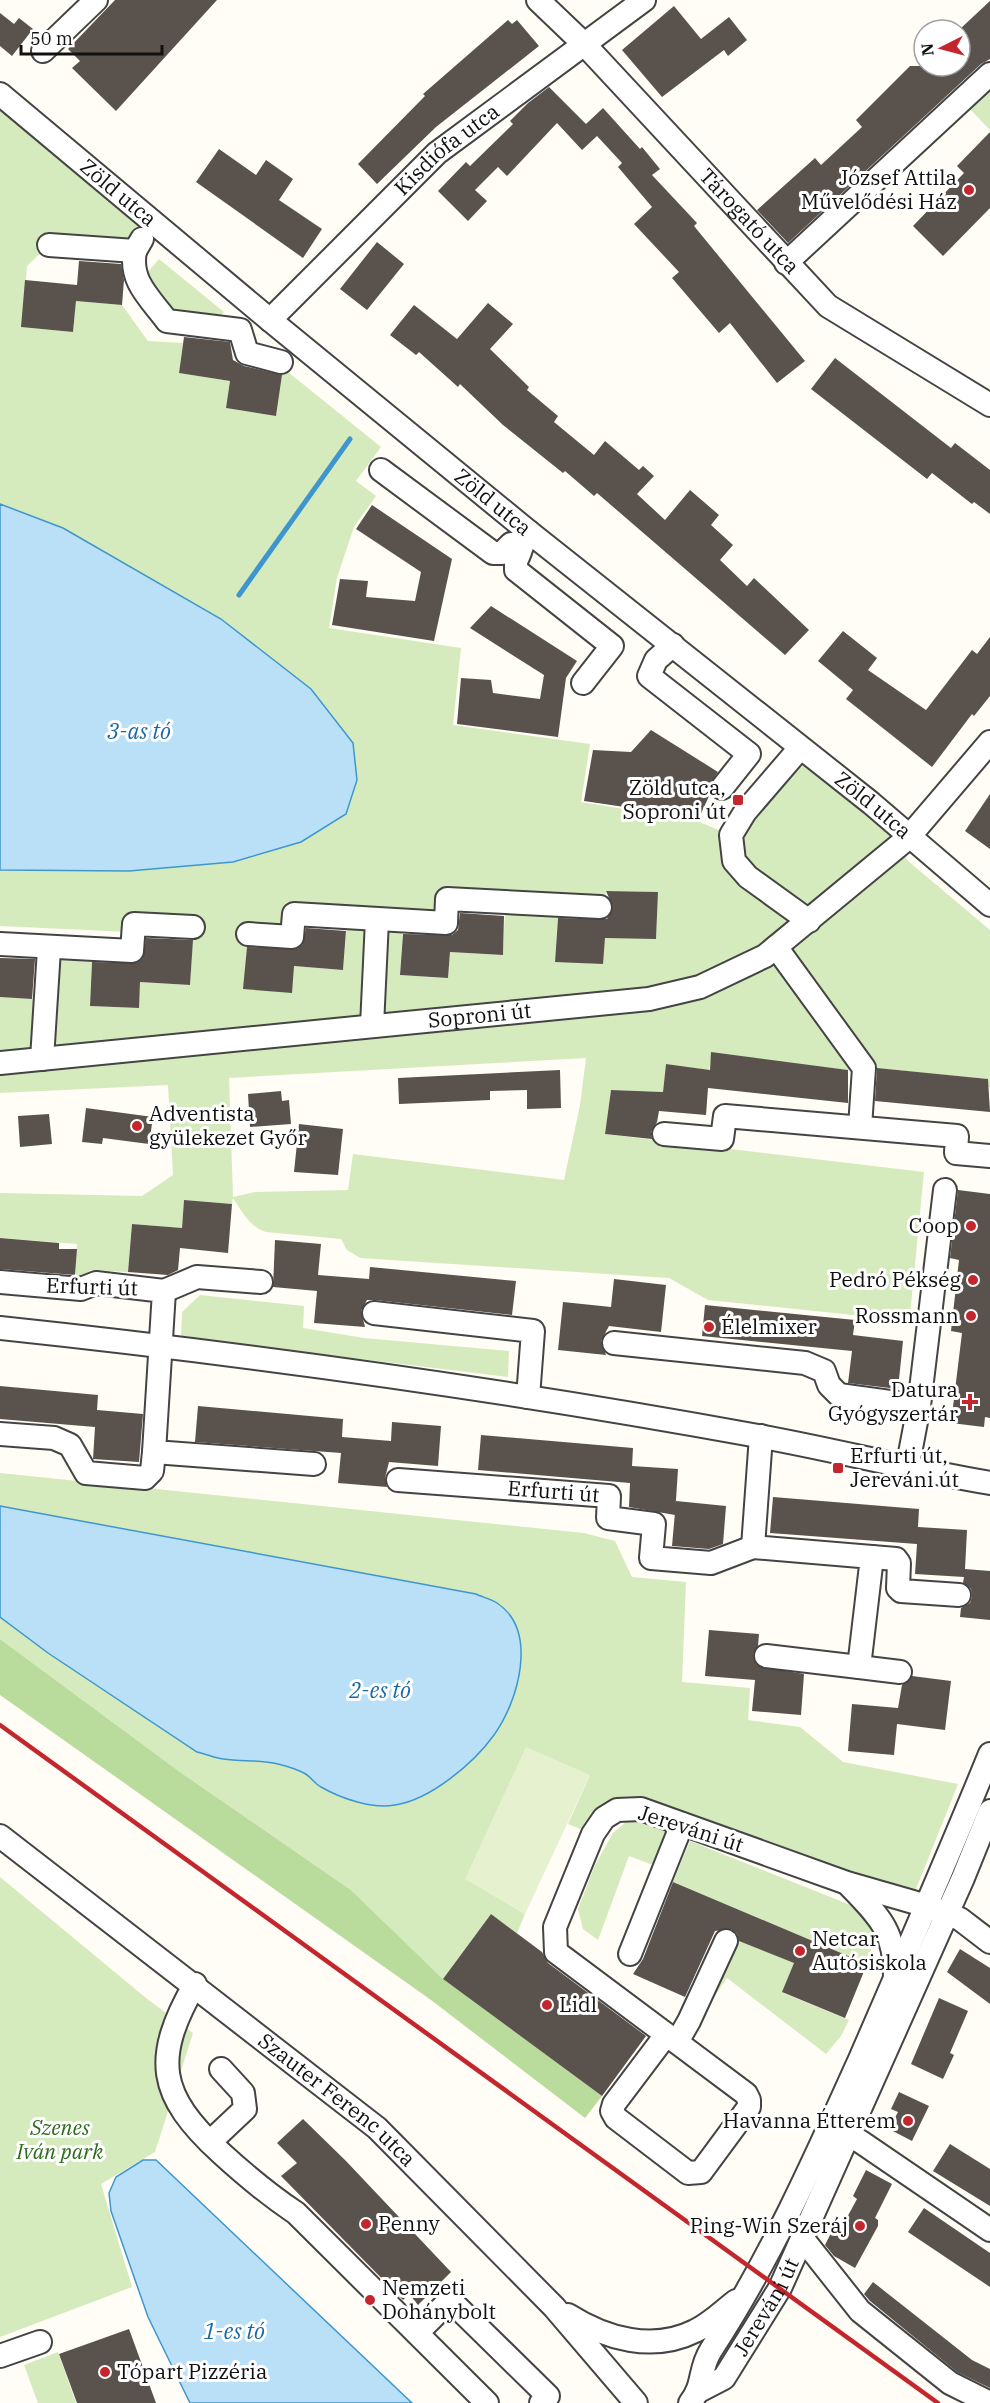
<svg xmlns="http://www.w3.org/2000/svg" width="990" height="2403" font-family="'IBM Plex Serif',serif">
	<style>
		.green { fill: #d5ebbd; fill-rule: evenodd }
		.forest { fill: #b9dc9c }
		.pitch { fill: #e6f2cf }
		.water { fill: #b9e0f7; stroke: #3f96cf; stroke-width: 1.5 }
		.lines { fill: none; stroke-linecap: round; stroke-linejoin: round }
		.stream { stroke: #3f96cf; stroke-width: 5 }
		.building { fill: #5a524d }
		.minor-casing { stroke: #444; stroke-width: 26 }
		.minor { stroke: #fff; stroke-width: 22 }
		.rail { stroke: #c4262e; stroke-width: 4.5 }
		.poi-dot { fill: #c4262e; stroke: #fff; stroke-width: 2 }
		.labels { text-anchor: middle; stroke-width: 6; stroke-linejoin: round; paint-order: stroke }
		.street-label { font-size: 21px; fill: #111; stroke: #fff }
		.poi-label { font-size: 21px; fill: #111; stroke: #fff; text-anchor: end }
		.park-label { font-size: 21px; font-style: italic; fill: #2f6b1f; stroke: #fff }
		.water-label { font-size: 22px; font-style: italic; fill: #1768a6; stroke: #fff }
	</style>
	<rect width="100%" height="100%" fill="#fffdf5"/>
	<path class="green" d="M990,74v56l-23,-24z
		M0,104l150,123 -11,18h-90l-22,21 -5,61 51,5 3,-31 46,4 26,36 35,2 -4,30 51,8 -4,27 50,8 7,-48 98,79 -25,34 20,15 -22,31 -17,51 -8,50 132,20 -8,77 137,19 -9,58 116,19 34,14 69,-87 71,55 37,58 82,69v157h-3v-8l-112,-11 -19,3 -144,-18 -3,17 -43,-6 -3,28 -52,-2 -6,44 319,38 -15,154 -8,-6 -193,-20 -39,-22 -309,-20 -13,-8 -6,-11 -75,-7c-17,-6 -23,-19 -33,-34l-1,6 -48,-4 -2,28 -50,-4 -4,48 -37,-2 -16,10 2,-36 -77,-6v-45l142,3 31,-21 -5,-90 -168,8v-96l35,2 3,-43 54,3 -2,47 48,2 2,-26 50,3 3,-50 -193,-9v-56l129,1 104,-9 68,-20 45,-28 11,-35 -46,-90 -90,-70 -158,-91 -63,-24zM606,891l52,1 -2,46h-51l-3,26 -47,-3 3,-47 -53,-3 -2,44 -53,-3 -2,26 -48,-3 3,-47 -56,-3 -4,45 -49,-4 -50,23 4,-55 44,3 2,-23 152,9 1,-24 158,8zM586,1058l-6,47 -16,75 -211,-26 -5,36 -93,2 -22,5 -4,-119z
		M159,259l65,53 -5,5 -44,-5 -29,-38z
		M200,1295l104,11 -1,22 61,10 145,13 -1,26 -327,-40 1,-25z
		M0,1473l584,60 31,8 17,36 54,5 -4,100 68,6 -2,32 52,7 43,35 115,22 -48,120 -269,-95 -48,25 -25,-10 22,-49 -124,104 59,35 -8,19 -26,-19 -48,65 -92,-89 -171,-118 -180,-133v-22l48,36 176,107c26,0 57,-1 80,13 7,4 11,11 18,14 20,11 51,22 74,18 34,-6 79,-42 98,-70 23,-34 46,-104 3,-132 -6,-4 -15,-6 -21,-9l-476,-88z
		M641,1817l35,12 -15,39 -32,-12 -31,84 -15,-11 -5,-20 17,-44 18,-32 13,-11z
		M690,1841l158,63 19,10 10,16 -10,34 -194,-82z
		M0,1877l146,121 47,35 -38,119 -54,32 31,103 -132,50z
		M735,1939l59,24 -11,30 66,27 -8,16 -15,18 -99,-76 -23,34z
		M58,2352l18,51h-38l-14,-38z"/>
	<path class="forest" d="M0,1639l180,133 171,118 92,89 159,117 -17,22 -154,-118 -431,-305z"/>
	<path class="pitch" d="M526,1747l64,28 -65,139 -60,-35z"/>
	<path class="water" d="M0,504l63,24 158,91 90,70 42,54 4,37 -11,34 -45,28 -68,20 -104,9 -129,-1z
		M0,1506l476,88c6,3 15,5 21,9 42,28 21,99 -3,132 -20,28 -64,65 -99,70 -23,4 -53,-6 -74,-18 -6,-3 -11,-11 -17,-14 -8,-4 -18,-7 -26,-9 -19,-5 -36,-2 -55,-5 -8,-1 -17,-5 -26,-7l-149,-99 -48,-36z
		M143,2160h13l256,243h-222l-42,-86 -37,-106 -2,-18 7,-16z"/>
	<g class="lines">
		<path class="stream" d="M239,595l111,-156"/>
	</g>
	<path class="building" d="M115,0h102l-101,111 -44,-43 8,-7 -12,-12z
		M990,1v58l-9,5 -193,179 -31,-33 58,-52 6,7 41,-38 -6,-7 54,-54h50v-37z
		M674,6l27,33 28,-22 18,23 -19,16 -4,-6 -62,47 -40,-47z
		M0,13l14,11 5,-6 14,11 -21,27 -12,-10z
		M508,20l4,4 5,-4 22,26 -103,81 -59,57 -19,-20 67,-68 -2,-2z
		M549,87l37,37 17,-16 37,41 2,-2 18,22 -8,6 45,48 -3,3 111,135 -28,22 -47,-60 -11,10 -47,-55 7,-6 -45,-48 18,-17 -34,-40 4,-4 -25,-27 -15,14 -25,-27 -50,53 -9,-9 -23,23 12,11 -19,20 -30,-30 28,-29 4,4 43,-42 -3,-3 18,-18z
		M990,132v76l-47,48 -30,-30 51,-53 -7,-7z
		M219,149l37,26 10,-15 27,19 -14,21 43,29 -19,29 -107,-76z
		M377,242l27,22 -37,46 -27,-21z
		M79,261l42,3 3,16 -2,25 -46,-4 -3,31 -52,-5 4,-47 52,5z
		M488,303l25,21 -23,25 39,38 -2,3 31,26 -4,6 40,33 11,-14 34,29 4,-4 11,10 -17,18 28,26 25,-30 29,25 -8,10 22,20 -13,15 27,26 7,-8 55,52 -24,25 -188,-162 -3,3 -29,-25 -2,2 -60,-48 -43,-41 -2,3 -39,-35 -3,3 -26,-20 24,-30 43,34z
		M184,337l46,5 3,18 11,6 38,9 -6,41 -50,-8 4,-27 -51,-8z
		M835,358l116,90 4,-5 35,27v44l-16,-12 -2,2 -40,-31 -5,6 -116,-90z
		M372,505l80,54 -18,82 -102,-16 8,-46 28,2 -2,16 49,4 6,-29 -65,-43z
		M491,606l86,55 -11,17 -8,59 -101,-13 4,-46 30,2 2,13 47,6 4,-24 -74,-47z
		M843,631l34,27 -9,12 58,40 46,-60 5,4 13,-17v59l-16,20 -2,-2 -40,53 -86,-68 7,-9 -35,-29z
		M651,730l67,42 -9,13 1,9 -11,24 -115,-17 9,-51 38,2z
		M990,794v55l-25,-18z
		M606,891l52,1 -2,47 -51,-1 -2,26 -48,-2 3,-44 49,1 6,-12z
		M460,913l44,3 -1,39 -53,-3 -2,26 -48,-3 3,-41 49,1 6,-5z
		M306,928l40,3 -3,39 -49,-4 -2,27 -49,-4 4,-42 50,2 6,-5z
		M146,938l47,2 -3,45 -50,-3 -1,26 -49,-2 2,-44 45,1 6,-5z
		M0,958l35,1 -3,40 -32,-2z
		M711,1052l137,18v33l-140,-15 -2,27 -47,-4 -2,11 -6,10 1,7 -47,-5 6,-44 52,2 3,-28 44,6z
		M877,1068l111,11 2,33 -115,-11z
		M560,1070l1,38 -34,1v-19l-37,1v9l-91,4 -1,-26z
		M281,1091l1,10 7,-1 2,24 -41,3 -2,-33z
		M86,1108l67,9 -4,27 -46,-6 -1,6 -20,-2z
		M49,1114l3,30 -32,3 -2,-31z
		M299,1124l44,5 -5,46 -44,-3z
		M958,1190l32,4v224l-5,-1 -1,10 -33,-4 11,-90 -11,-2 8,-71 -9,-2z
		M184,1200l48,4 -4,49 -48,-5 -2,22 -10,5 -40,-3 4,-48 50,4z
		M0,1238l59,5v6h18l-2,26 -75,-6z
		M275,1240l46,4 -3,31 51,4 1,-12 146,14 -4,34 -137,-15h-8l-6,11 4,16 -51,-4 3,-32 -44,-4z
		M614,1279l52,6 -5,47 -52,-6 -8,15 5,14 -48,-5 5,-48 48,5z
		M705,1305l150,15 -2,15 50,6 -5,48 -50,-6 4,-32 -150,-15z
		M0,1386l98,9 -1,15 46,4 -4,48 -46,-3 2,-32 -95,-8z
		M198,1406l145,13 -1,18 49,4 1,-19 49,4 -3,40 -49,-4 -4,16 2,9 -49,-4 3,-30 -146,-11z
		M481,1435l152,13 -1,18 46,3 -3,46 -46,-8 1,-24 -152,-13z
		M773,1497l146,12 -1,18 49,3 -2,39 25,2v49l-30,-3 1,-9 9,-5 2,-6 -1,-8 -8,-6 1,-6 -49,-3 2,-30 -147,-11z
		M676,1501l50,5 -3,38 -14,5 -37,-3z
		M709,1630l50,4 -1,12 -5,9 5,11 46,8 -3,41 -49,-4 3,-31 -50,-4z
		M912,1676l39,5 -6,49 -48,-6 -3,31 -46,-4 4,-47 46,4 4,-23z
		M673,1882l194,82 -22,54 -63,-26 12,-29 -55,-22 -2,-7 -6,-5 -16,2 -30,66 -52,-23 10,-15z
		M491,1914l51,38 6,11 98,73 -44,60 -159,-117z
		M960,1949l30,19v36l-43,-32z
		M939,1998l29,13 -18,42 4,2 -11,24 -32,-15z
		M899,2092l30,14 -17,35 -23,-12 9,-17 -7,-3z
		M303,2119l43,42 105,111 -33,33 -9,-11 -6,6 -122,-124 16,-13 -20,-20z
		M950,2144l40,25v37l-57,-35z
		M866,2170l26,14 -17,34 3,2v6l-23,42 -21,-12 -9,-11 7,-14 6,3 19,-35 -4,-3z
		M924,2208l66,45v34l-82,-55z
		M873,2282l99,78 18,9v19l-33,-16 -87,-71 -6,-7z
		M129,2329l27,74h-79l-18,-49z"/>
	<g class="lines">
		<defs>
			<g id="minor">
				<path id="s1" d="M538,0l47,45 243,261 162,99"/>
				<path d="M43,51l53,-51"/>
				<path id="s2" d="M0,94l270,226 259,212 342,271 119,102"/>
				<path d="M49,245l86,6 7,-12"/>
				<path d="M135,251c-6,30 15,47 32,70l73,9 7,23 34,9"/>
				<path d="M786,263l204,-189"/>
				<path id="s3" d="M270,320l167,-167 207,-153"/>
				<path d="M381,470l112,83h9l9,-9h10"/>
				<path d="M529,532c-8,11 -7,19 -13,29v9l96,76 -29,37"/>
				<path d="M673,645l-17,15 -7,16 100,78 -27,34"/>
				<path d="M800,748l-55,64 -14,23 3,26 14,16 61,44"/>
				<path d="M248,934l44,3 2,-23 152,9 1,-24 153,8"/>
				<path d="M0,944l132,7 2,-27 59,3"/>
				<path d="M776,947l88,121 -4,59"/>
				<path d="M372,1026l5,-106"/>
				<path d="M42,1059l7,-110"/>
				<path id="s4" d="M0,1063l649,-64 51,-12 65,-31 143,-118 82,-96"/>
				<path d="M664,1134l58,5 3,-23 232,20 -1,17 34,3"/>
				<path d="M0,1282l81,7 15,-6 68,8 -10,161 160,12"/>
				<path d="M164,1291l33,-14 64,5"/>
				<path d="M374,1313l159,18 -5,66"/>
				<path d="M0,1328c254,27 507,62 758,108 78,14 154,34 232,47"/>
				<path d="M614,1343l191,20 19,8 5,14 10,10 80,11 -12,63"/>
				<path d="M919,1406l26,-216"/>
				<path d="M0,1434l54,4 16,7 16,28 59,5 7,-7 2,-19"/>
				<path d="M761,1436l-8,111 119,10 -13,110 -93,-11"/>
				<path id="s5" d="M398,1480l211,16 -1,22 46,6 -3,34 60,5 42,-16"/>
				<path d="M872,1557l24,2 3,4 -1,25 3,3 58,4"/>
				<path d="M859,1667l41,5"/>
				<path id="s6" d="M0,1836l377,292 177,179 82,96"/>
				<path d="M848,1884c30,32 47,45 47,92"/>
				<path d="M630,1954l52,-130"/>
				<path d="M195,1984c-43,75 -37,111 26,169 24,22 48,42 75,60l191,190"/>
				<path d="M666,2035l-52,69 -2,7 4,7 72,55 13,-1 48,-65v-7l-3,-6 -190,-142 -1,-25 38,-93 11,-16 13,-8 24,-1 206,74 80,23 33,13 30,23"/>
				<path d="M677,2042l12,-21 37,-80"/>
				<path d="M837,2128l24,14 129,88"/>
				<path d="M210,2142l35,-33 -2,-16 -22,-24"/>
				<path d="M803,2239l57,72 90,72 40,20"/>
				<path d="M568,2315c38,24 85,37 127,16 15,-7 28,-20 41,-30"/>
				<path d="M417,2333l33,-33 98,96 -7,7"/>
				<path d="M0,2356l40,-14"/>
				<path id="s7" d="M699,2391l25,-13 56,-90 183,-410 27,-67"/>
				<path d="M690,2403c15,-19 8,-32 21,-53 60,-92 104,-191 149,-291 44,-101 88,-202 130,-305"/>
			</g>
		</defs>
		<use href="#minor" class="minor-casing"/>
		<use href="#minor" class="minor"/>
		<path class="rail" d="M0,1725l938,678"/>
	</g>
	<g class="poi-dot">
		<circle cx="969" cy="190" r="6"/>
		<rect x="732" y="794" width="12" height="12" rx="3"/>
		<circle cx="137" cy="1126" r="6"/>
		<circle cx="971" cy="1226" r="6"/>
		<circle cx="973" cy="1280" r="6"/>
		<circle cx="971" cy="1316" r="6"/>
		<circle cx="709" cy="1327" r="6"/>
		<path d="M967 1393h6v6h6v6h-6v6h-6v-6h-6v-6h6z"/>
		<rect x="832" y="1462" width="12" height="12" rx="3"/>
		<circle cx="800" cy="1951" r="6"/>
		<circle cx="547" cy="2005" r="6"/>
		<circle cx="908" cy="2121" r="6"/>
		<circle cx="366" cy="2224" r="6"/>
		<circle cx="860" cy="2226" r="6"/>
		<circle cx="370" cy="2300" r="6"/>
		<circle cx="105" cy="2372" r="6"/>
	</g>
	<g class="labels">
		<g class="street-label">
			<text dy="7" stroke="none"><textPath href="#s3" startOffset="246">Kisdiófa utca</textPath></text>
			<text dy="7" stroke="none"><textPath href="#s2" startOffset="154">Zöld utca</textPath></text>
			<text dy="7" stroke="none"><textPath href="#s1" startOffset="306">Tárogató utca</textPath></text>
			<text dy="7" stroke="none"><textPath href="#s2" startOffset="640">Zöld utca</textPath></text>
			<text dy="7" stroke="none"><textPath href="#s2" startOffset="1126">Zöld utca</textPath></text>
			<text dy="7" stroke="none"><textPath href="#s4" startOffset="482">Soproni út</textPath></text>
			<text transform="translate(92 1287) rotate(2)" y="7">Erfurti út</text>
			<text dy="7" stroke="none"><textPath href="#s5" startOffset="156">Erfurti út</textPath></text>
			<text transform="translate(691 1829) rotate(18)" y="7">Jereváni út</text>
			<text dy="7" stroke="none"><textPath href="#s6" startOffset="428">Szauter Ferenc utca</textPath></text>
			<text dy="7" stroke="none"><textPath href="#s7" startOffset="111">Jereváni út</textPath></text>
		</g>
		<g class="poi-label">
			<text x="957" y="185">József Attila<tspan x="957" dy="24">Művelődési Ház</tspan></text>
			<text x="726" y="795">Zöld utca,<tspan x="726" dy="24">Soproni út</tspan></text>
			<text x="149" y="1121" text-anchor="start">Adventista<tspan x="149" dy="24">gyülekezet Győr</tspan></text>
			<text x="959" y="1233">Coop</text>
			<text x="961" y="1287">Pedró Pékség</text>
			<text x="959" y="1323">Rossmann</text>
			<text x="721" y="1334" text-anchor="start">Élelmixer</text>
			<text x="958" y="1397">Datura<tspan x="958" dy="24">Gyógyszertár</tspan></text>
			<text x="850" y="1463" text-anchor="start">Erfurti út,<tspan x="850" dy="24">Jereváni út</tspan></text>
			<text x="812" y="1946" text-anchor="start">Netcar<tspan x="812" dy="24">Autósiskola</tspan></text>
			<text x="559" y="2012" text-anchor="start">Lidl</text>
			<text x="896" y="2128">Havanna Étterem</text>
			<text x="378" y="2231" text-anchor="start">Penny</text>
			<text x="848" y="2233">Ping-Win Szeráj</text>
			<text x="382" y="2295" text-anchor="start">Nemzeti<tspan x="382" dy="24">Dohánybolt</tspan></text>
			<text x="117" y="2379" text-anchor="start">Tópart Pizzéria</text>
		</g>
		<g class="park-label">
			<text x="60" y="2135">Szenes<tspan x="60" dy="24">Iván park</tspan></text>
		</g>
		<g class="water-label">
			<text x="139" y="739">3-as tó</text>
			<text x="380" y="1698">2-es tó</text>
			<text x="234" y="2339">1-es tó</text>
		</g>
	</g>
	<g transform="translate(942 48) rotate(264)"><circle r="28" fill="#ffffff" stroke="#a0a0a0" stroke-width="1.5"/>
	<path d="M0-4.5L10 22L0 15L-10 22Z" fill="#c4262e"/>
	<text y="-9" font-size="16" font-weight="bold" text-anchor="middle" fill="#111111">N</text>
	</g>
	<path d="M21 45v9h141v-9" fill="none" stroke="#111111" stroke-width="3"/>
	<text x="30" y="45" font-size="18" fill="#111111" stroke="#ffffff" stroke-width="4.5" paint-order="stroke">50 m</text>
</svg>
